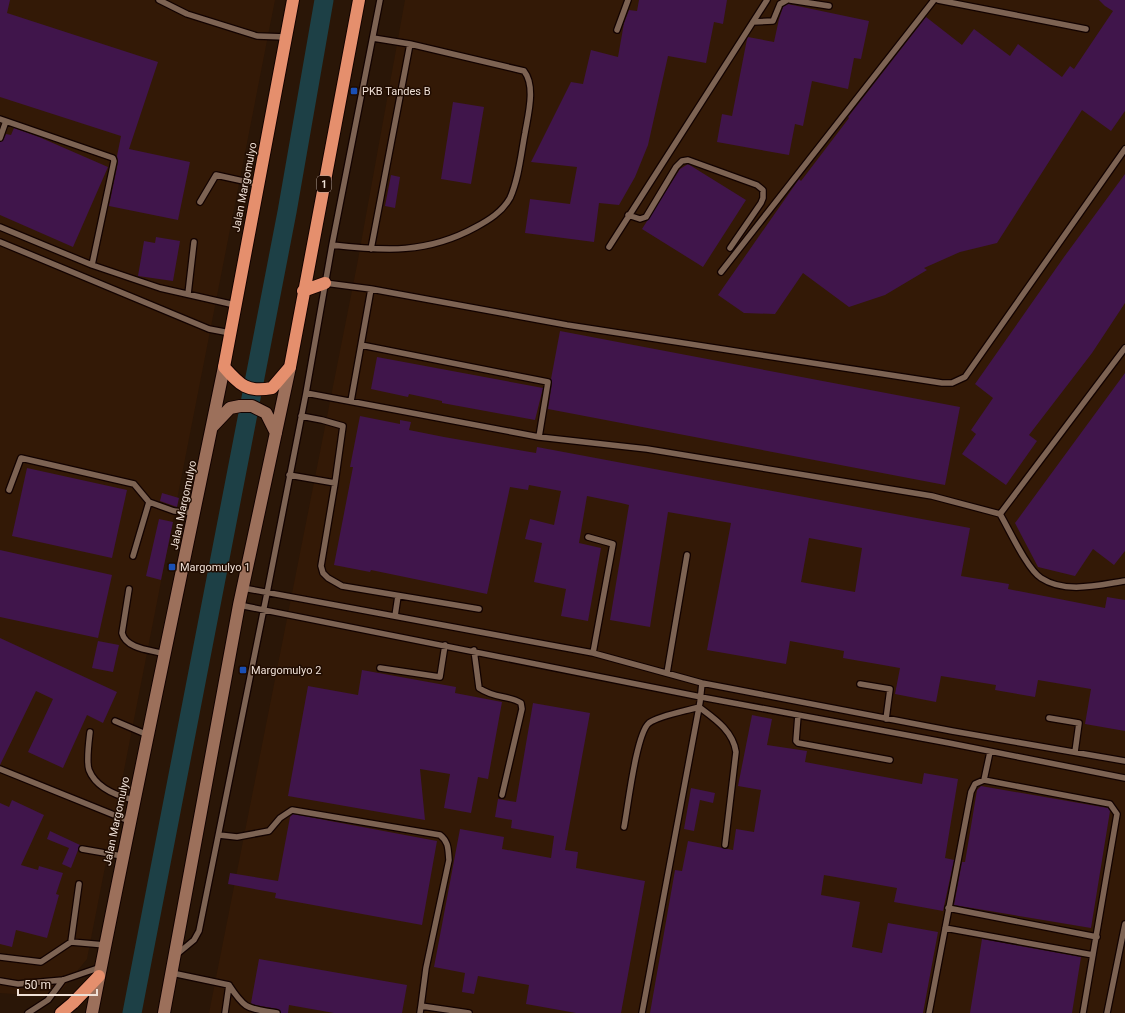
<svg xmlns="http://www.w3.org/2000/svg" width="1125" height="1013" font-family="Roboto,sans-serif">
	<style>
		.built { fill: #331906 }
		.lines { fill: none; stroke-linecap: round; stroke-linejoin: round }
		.river { stroke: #1d4046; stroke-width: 19 }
		.building { fill: #40154b; fill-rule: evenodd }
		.lane-casing { stroke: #120200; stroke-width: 8 }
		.secondary-casing { stroke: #120200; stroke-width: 14 }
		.highway-casing { stroke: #120200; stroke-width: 14 }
		.lane { stroke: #7d6353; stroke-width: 5.5 }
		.secondary { stroke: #9c705b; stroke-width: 12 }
		.highway { stroke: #e58f6d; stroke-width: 12 }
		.transit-dot { fill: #1a4fb4; stroke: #200c01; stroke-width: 1.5 }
		.labels { text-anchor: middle; stroke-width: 3; stroke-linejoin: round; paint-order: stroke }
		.shield { fill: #200c01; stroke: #b1a096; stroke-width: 1 }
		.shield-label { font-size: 10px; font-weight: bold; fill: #efe0d6 }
		.poi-label { font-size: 11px; fill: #efe0d6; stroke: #200c01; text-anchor: start }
		.street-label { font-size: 11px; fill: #efe0d6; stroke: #200c01 }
	</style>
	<rect width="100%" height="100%" fill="#2a1607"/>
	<path class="built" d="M0,0h275l-188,959 -31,38 -56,-4z
		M405,0h720v1013h-916l148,-748z"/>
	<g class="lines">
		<path class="river" d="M132,1013l155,-801 37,-212"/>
	</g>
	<path class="building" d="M0,0h10l-3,13 151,49 -29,87 61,13 -12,58 -69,-14 9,-44 -1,-6 4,-20 -121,-39z
		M639,0h88l-4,24 -9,-2 -8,41 -38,-7 -20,89 -13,32 -16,28 -20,-2 -5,39 -69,-9 5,-34 40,5 7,-37 -46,-5 40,-80 12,2 8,-34 27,7 6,-34 5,-13 8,1z
		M1099,0h26v111l-14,20 -29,-21 -85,133 -37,9 -36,16 3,2 -42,25 -36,12 -46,-34 -28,41 -31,-1 -26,-18 81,-116 2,2 48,-63 -1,-1 78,-100 36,28 12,-16 36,27 8,-12 44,33 8,-11 4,3 39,-58 -8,-5z
		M788,4l81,17 -8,38 -7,-1 -6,31 -36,-8 -9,45 -8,-2 -6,31 -72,-13 5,-28 10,2 15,-77 1,-2 26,5 5,-23 4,-12z
		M453,102l31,5 -13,77 -30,-5z
		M14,128l25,9 69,30 -35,80 -73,-32v-73l3,-1 3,-7 5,1z
		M688,164l58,36 -43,67 -61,-38 38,-60z
		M1125,174v129l-33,50 -63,82 8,6 -31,44 -44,-31 14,-20 -5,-4 22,-32 -18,-14 89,-127z
		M391,175l9,2 -5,31 -10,-2z
		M156,237l24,4 -7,40 -35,-5 6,-35 11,2z
		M560,331l400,76 -15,78 -397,-76 4,-26 -1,-4z
		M377,357l166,31 -8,32 -93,-17v-2l-33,-7 -1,3 -37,-8z
		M1125,373v178l-11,14 -21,-16 -18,27 -37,-9 -23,-44z
		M360,416l40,8v-4l11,2 -2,8 35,7 92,16 1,-6 433,81 -9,48 48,8 -1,5 97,19 2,-11 18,3v131l-40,-7 6,-35 -53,-9 -3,17 -40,-7 1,-5 -55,-9 -5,26 -41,-8 5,-26 -57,-10 1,-7 -54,-10 -4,23 -79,-14 24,-127 -63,-11 -18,115 -40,-7 19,-115 -8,-2 -34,-7 -8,47 22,5 -13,73 -27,-5 5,-27 -32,-7 8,-39 -17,-4 5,-20 24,6 7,-34 -32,-6 -1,5 -18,-3 -23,107 -116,-24 -1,2 -36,-7 19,-98h-3zM809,538l53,10 -7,44 -54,-10z
		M27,468l100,22 -15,68 -100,-22z
		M162,493l17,5 -2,9 -17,-6z
		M159,519l14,3 -12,58 -15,-4z
		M0,550l112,25 -14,63 -98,-21z
		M0,638l117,54 -14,31 -16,-8 -24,53 -35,-16 25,-53 -17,-8 -36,74z
		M98,641l21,4 -6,27 -21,-4z
		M362,670l94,17 -1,6 47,9 -14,77 -10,-2 -7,36 -27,-5 6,-34 -30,-5 5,51 -137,-24 20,-110 50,9z
		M533,703l57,10 -25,137 13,2 -2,16 69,13 -24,132h-45l-50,-9 3,-19 -51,-9 -4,18 -12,-2 3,-19 -31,-6 26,-138 44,8 -2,12 49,9 3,-22 -43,-8 1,-8 -17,-3 3,-18 18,3z
		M752,715l20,4 -5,26 40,6 -2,11 117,22 2,-11 34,6 -13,79 9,2 -11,51 -49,-9 3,-14 -73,-13 -3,20 39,7 -8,45 30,6 6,-30 50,9 -15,81h-273l25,-143 7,1 6,-30 45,9 3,-21 18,3 7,-42 -23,-4z
		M981,786l127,22 2,3 -19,117 -137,-23 8,-43h3l12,-72z
		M691,788l24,5 -2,10 -13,-3 -6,31 -10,-2z
		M12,800l32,15 -23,50 17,5 1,-4 24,7 -7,21 3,1 -12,43 -31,-8 -4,17 -12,-3v-141l9,4z
		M293,814l144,27 -15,84 -147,-27 1,-5 -48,-9 2,-11 48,8 12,-64z
		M50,831l30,14 -9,23 -9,-4 7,-16 -22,-9z
		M982,939l99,18 -9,56h-102z
		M259,959l148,26 -5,28h-68l-45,-8 -1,8h-7l-3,-4 -23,-4 -4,-2z"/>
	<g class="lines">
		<defs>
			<path id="lane" d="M159,0l28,14 70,22 29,1
				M790,0l39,6
				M938,0l148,29
				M753,22l20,-1 7,-17 7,-4
				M617,30l11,-30
				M0,119l113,39 1,3 -22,104 68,23 75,17
				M0,138l6,-17
				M200,202l16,-27 41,9
				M628,215l12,4 6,-2 30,-50 6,-6 6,-1 69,25 6,5v8l-2,5 -31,45
				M0,227l92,38
				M0,242l209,87 21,4
				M332,245c53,6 95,9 144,-18 13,-7 26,-15 34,-29 9,-20 11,-44 15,-65 3,-18 11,-47 -1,-62l-114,-27 -37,-6
				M609,247l158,-247
				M371,249l39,-205
				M721,272l213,-272
				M325,283l46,6 196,36 375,58h10l13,-6 160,-228
				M371,289l-10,56 187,37 -9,55
				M188,294l6,-52
				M306,393l233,44 108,12 285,47 68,18c9,15 27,55 41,64 24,16 58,7 84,3
				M351,401l10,-56
				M301,416l21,4 21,6 -8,57
				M289,475l46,8 -14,83 2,7 5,5 14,8 137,23
				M9,490l12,-32 113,26 15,18 25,9 21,2
				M1000,514l125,-166
				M588,537l25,7 -20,109
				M133,556l16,-54
				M243,588l350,65 109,30 250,48 173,30
				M129,589l-7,44c4,16 29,17 43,21
				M239,605l462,92 248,46 176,35
				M395,616l3,-20
				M474,650l5,38c16,11 30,7 42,15l1,6 -20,86
				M380,668l60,9 5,-32
				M667,673l20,-118
				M860,684l30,5 -4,30
				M798,715l-2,26 2,2 92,17
				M1049,718l30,5 -4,29
				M115,721l33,14
				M90,732c-1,9 -4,30 -1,38 7,18 28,26 45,30
				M0,769l129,52
				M984,780l126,24 7,10 -34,199
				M624,827c4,-20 12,-93 25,-104 11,-8 37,-12 50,-16 16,12 34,24 37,45l-11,93
				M219,835l18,2 32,-6 11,-13 12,-8 148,25c9,7 8,15 9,25l-23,108 -5,38
				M82,849l40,7
				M948,908l149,29
				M945,928l148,27
				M71,942l8,-58
				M176,955l18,-15 5,-9 68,-338 39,-200 26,-148 48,-245
				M0,957l41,5 30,-20 34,3
				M172,973l57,12c17,26 19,23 48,28
				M0,981l18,3 45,-4 38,-13
				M28,1013l20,-13 15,-20
				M225,1013l4,-28
				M420,1013l1,-7 48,7
				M642,1013l58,-311 2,-19
				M929,1013l42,-221 4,-8 9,-4 6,-28
				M1107,1013l18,-89"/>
			<path id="secondary" d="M212,427l18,-19 10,-2h12l14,7 10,20
				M92,1013c42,-216 88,-431 132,-646
				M164,1013l75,-408 51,-238"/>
			<path id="highway" d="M293,0l-69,367c16,18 23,26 48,21l18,-21 69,-367
				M303,291l22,-8
				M61,1013l12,-10 26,-27"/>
		</defs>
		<use href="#lane" class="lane-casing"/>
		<use href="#secondary" class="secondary-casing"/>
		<use href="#highway" class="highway-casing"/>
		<use href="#lane" class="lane"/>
		<use href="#secondary" class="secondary"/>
		<use href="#highway" class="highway"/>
	</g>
	<g class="transit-dot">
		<rect x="350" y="87" width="8" height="8" rx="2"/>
		<rect x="168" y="563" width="8" height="8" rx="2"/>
		<rect x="239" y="666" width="8" height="8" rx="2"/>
	</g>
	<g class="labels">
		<rect class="shield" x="317" y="176" width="14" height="16" rx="3"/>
		<g class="shield-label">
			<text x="324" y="188">1</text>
		</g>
		<g class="poi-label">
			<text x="362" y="95">PKB Tandes B</text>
			<text x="180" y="571">Margomulyo 1</text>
			<text x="251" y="674">Margomulyo 2</text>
		</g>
		<g class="street-label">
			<text transform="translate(244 187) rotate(-79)" y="4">Jalan Margomulyo</text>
			<text transform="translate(183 505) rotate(-78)" y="4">Jalan Margomulyo</text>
			<text transform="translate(116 821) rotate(-78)" y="4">Jalan Margomulyo</text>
		</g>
	</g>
	<path d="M18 989v6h79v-6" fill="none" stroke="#efe0d6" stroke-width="2"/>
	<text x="24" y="989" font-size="12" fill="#efe0d6" stroke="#200c01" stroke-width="3" paint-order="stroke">50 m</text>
</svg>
